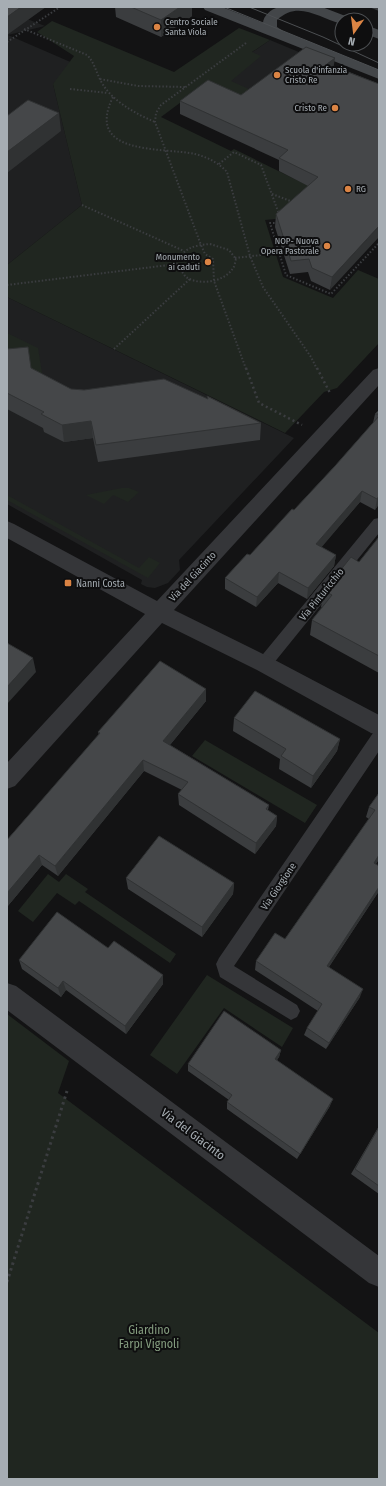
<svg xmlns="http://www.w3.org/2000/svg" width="386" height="1486" font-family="'Fira Sans Condensed',sans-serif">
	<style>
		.built { fill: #1f2021 }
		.green { fill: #202620 }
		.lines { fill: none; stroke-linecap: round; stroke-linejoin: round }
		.path-far2 { stroke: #3b3d40; stroke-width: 2; stroke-dasharray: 1.5 2; stroke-linecap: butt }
		.path-far1 { stroke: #3b3d40; stroke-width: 2.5; stroke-dasharray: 2 3; stroke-linecap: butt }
		.path { stroke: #3b3d40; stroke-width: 3; stroke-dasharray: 2.5 3.5; stroke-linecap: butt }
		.lane { fill: #353639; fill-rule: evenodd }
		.street { fill: #353639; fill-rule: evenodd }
		.secondary { fill: #434649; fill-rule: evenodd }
		.tram { stroke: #4c4f52; stroke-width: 1 }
		.wall { fill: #3b3d3f }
		.shaded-wall { fill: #303233 }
		.building { fill: #454749; stroke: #303233 }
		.poi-dot { fill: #db8444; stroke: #0e0e0f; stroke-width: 1.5 }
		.labels { text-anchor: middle; stroke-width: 4; stroke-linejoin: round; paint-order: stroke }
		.far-poi-label { font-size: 9px; fill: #a6adb3; stroke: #0e0e0f; text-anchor: start }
		.street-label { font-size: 10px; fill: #a6adb3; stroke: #0e0e0f }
		.poi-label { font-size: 10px; fill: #a6adb3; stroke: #0e0e0f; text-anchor: start }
		.near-street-label { font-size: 12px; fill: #a6adb3; stroke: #0e0e0f }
		.near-park-label { font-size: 12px; fill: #849c7f; stroke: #0e0e0f }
	</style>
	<rect width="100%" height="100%" fill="#131314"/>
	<path class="built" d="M7,11l38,15 -37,9 74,32 -29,17 29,121 -75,60z
		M270,40l72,30 -46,37 -92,-22z
		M7,297l287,141 -115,122 1,10 -12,13 -13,5 -8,-1 -6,-3 1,-4 -135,-76z"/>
	<path class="green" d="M52,21l122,51 65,-44 31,12 -18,12 9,4 -30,25 20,9 -10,9 -37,-14 -43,32 70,34 3,-2 83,41 -32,28 -20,2 18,57 50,21 25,-28 21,9v64l-42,45 -13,4 -39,41 -278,-136v-32l75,-60 -29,-121 21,-28 -37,-24z
		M7,333l31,15 5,31 -36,-12z
		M122,488h7l10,4 -11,10 -15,-7 -9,9 -18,-9z
		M7,495l132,73 10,-11 11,6 -12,15 -141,-78z
		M205,740l112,65 -12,18 -113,-67z
		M48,874l11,8 7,-8 22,15 -3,3 91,62 -6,9 -91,-62 -4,4 -18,-12 -24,29 -15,-11z
		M207,975l86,53 -11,19 -58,-39 -47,66 -27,-19z
		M7,1014l62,47 -11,32 321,240v146h-372z"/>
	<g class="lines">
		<path class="path-far2" d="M24,29l63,26c8,8 9,18 15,28 10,18 34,31 53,39
			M7,42l53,-35
			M246,43l-85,62 -5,8 -1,9 46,123 4,9 8,5 1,22 32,88
			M100,79l38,7 47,1
			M70,89l38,4
			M113,97c-29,59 49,50 82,57 12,3 24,9 32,18l23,84 13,31 48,70 6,12
			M219,164l15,-12 27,13 18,49
			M272,194l21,8
			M82,205l102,46
			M278,223h-8l16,52 45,19 48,-51
			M210,244l19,6 7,9c-1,3 -1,7 -3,9 -8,14 -34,18 -47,9 -3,-3 -6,-9 -9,-13 5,-16 18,-19 33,-20z
			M235,258l44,-5
			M7,285l170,-21
			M114,349l76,-70"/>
		<path class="path-far1" d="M246,368l13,35 43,22
			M317,368l13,25"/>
		<path class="path" d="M7,1282l60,-191"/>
		<path class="lane" d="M379,518v15l-110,136 -5,1 -5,-1 -3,-5 3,-5 115,-140z
			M379,731v20l-145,215 63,39 3,6 -3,6 -6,3 -71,-43 -4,-13 3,-6 154,-225z"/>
		<path class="street" d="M379,368v17l-205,225 97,48 108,57v20l-8,-2 -114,-63 -95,-47 -147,163 -8,3v-26l138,-149 -138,-76v-17l7,3 143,77 216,-231z
			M7,983l9,3 363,270v31l-10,-4 -362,-273z"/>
		<path class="secondary" d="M203,7h19l41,16c0,-7 8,-14 16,-16h43l26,10 2,3h-8v4c-24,-6 -43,-24 -65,-4v7l6,4 96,39v9l-174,-69z
			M366,25l13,5v9l-13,-5z"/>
		<path class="tram" d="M224,7l155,63
			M249,7l74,30 56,26"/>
	</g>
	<path class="wall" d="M115,7h77v9l-31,21 -45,-20z
		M369,7h10v4z
		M334,66l45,18 -49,206 -19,-9 -3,-9 -18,2 -15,-47 1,-13 32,-28 -29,-15v-11l-99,-46v-13l61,-6z
		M7,349l24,19 40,21 136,10v-3l54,27 -1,17 -162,22 -5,-24 -29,4 -20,-10 -1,-4 -36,-19z
		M379,410v94l-4,6 -15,-8 -39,45 15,8 -2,11 -27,33 -29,-16 -22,24 -31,-18v-11l25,-23 44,-45 41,-44 38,-43 2,-9z
		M379,537v136l-69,-38 2,-15 10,-13h-1l3,-16 35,-29z
		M206,689v12l-36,44 99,60 -1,5 9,6 -1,10 -21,28 -76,-49 -1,-11 4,-4 -38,-19 -86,105 -16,-11 -35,42v-67l92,-105 -1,-3z
		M234,718l106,21 -3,12 -26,37 -32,-19 1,-10 -47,-28z
		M379,793v66l-3,5 3,27 -50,76 31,30 -34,52 -22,-14 3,-7 11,-17 -63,-41 1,-9 29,-22 84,-120 -3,-2 3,-10z
		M126,878l108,5 -1,11 -31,43 -74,-48z
		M108,948l55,27v9l-37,50 -60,-44 -5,7 -39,-28 -3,-9z
		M281,1050l-2,7 -2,3 53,46 -33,53 -70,-50v-7l2,-2 -41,-29v-7z
		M379,1126v68l-28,-20z"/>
	<path class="shaded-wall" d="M21,7h25l-39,28v-18z
		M180,7h12v9l-31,21v-17z
		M335,58l-2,13 -6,-7z
		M59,113l2,18 -54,42v-21z
		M379,226v11l-49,53 2,-13z
		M91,421l2,17 -29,4 -2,-17z
		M362,491l-2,11 -45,53 1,-11z
		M379,496v8l-4,6 2,-11z
		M336,555l-2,11 -27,33 1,-11z
		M279,572l-1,11 -22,24 1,-10z
		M33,658l3,14 -29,32v-17z
		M206,689v12l-42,51 -1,-11z
		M340,739l-3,12 -26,37 2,-12z
		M143,760l1,11 -86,105 -3,-10z
		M277,816l-1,10 -21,28 1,-11z
		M39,855l3,10 -35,42v-14z
		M379,855v4l-9,14 4,-10z
		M234,883l-1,11 -31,43v-10z
		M379,887v4l-55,83 3,-8z
		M163,975v9l-37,50 -1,-8z
		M63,981l3,9 -5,7 -3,-9z
		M363,989l-3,8 -34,52 3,-6z
		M281,1050l-2,7 -6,9 2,-7z
		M333,1099l-3,7 -33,53z"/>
	<path class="building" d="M7,7h14l-14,10z
		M131,7h49l-19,13z
		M306,47l29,11 -8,6 52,20v142l-47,51 -20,-9 -3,-9 -18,2 -15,-47 42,-37 -39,-19 9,-8 -108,-49 28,-21 33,15z
		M28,100l31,13 -52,39v-36z
		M28,347l3,21 40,21 13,1 80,-11 44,20 -1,-3 54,27 -165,22 -5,-24 -29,4 -21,-11 3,-2 -37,-19v-44z
		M379,410v4h-4z
		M379,416v80l-2,3 -15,-8 -46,53 20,11 -28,33 -29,-16 -22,25 -32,-19 22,-24 3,1 42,-46 2,1 41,-44z
		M379,537v119l-67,-36 20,-25 -8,-4 27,-34 8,5z
		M7,643l26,15 -26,29z
		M160,661l46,28 -43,52 106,64 -3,4 11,7 -21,27 -78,-49 10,-12 -45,-22 -88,106 -16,-11 -32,38v-53l93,-107 -2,-1z
		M255,691l85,48 -27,37 -32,-20 5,-7 -52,-31z
		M379,793v62l-5,8 5,3v21l-52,79 36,23 -34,54 -22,-15 15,-24 -66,-43 19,-28 10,6 90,-129 -6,-3z
		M159,836l75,47 -32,44 -76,-49z
		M57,912l51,36 6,-7 49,34 -38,51 -62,-45 -5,7 -39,-28z
		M224,1011l57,39 -6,9 58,40 -33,55 -73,-52 5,-7 -44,-31z
		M379,1127v59l-24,-17z"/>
	<g class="poi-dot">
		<circle cx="157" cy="27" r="4"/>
		<circle cx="277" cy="75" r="4"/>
		<circle cx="335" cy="108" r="4"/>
		<circle cx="348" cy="189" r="4"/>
		<circle cx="327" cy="246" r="4"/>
		<circle cx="208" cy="262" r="4"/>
		<rect x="64" y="579" width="8" height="8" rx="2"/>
	</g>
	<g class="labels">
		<g class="far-poi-label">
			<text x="165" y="25">Centro Sociale<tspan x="165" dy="10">Santa Viola</tspan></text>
			<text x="285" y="73">Scuola d'infanzia<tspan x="285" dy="10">Cristo Re</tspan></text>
			<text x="327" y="111" text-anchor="end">Cristo Re</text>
			<text x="356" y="192">RG</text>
			<text x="319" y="244" text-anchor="end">NOP- Nuova<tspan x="319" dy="10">Opera Pastorale</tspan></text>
			<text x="200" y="260" text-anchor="end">Monumento<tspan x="200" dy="10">ai caduti</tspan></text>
		</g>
		<g class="street-label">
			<text transform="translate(192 576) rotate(-47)" y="4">Via del Giacinto</text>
			<text transform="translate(321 594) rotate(-51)" y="4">Via Pinturicchio</text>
			<text transform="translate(278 886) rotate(-56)" y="4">Via Giorgione</text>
		</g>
		<g class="poi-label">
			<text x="76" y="587">Nanni Costa</text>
		</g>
		<g class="near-street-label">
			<text transform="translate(193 1134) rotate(37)" y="4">Via del Giacinto</text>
		</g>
		<g class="near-park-label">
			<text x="149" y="1334">Giardino<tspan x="149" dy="14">Farpi Vignoli</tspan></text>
		</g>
	</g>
	<rect width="386" height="1486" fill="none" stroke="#a6adb3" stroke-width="16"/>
	<g transform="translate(354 32) rotate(194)"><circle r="19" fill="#0e0e0f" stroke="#4b4e51"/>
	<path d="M0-3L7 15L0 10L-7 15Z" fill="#db8444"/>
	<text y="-6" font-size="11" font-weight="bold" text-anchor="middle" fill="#a6adb3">N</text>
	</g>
</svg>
